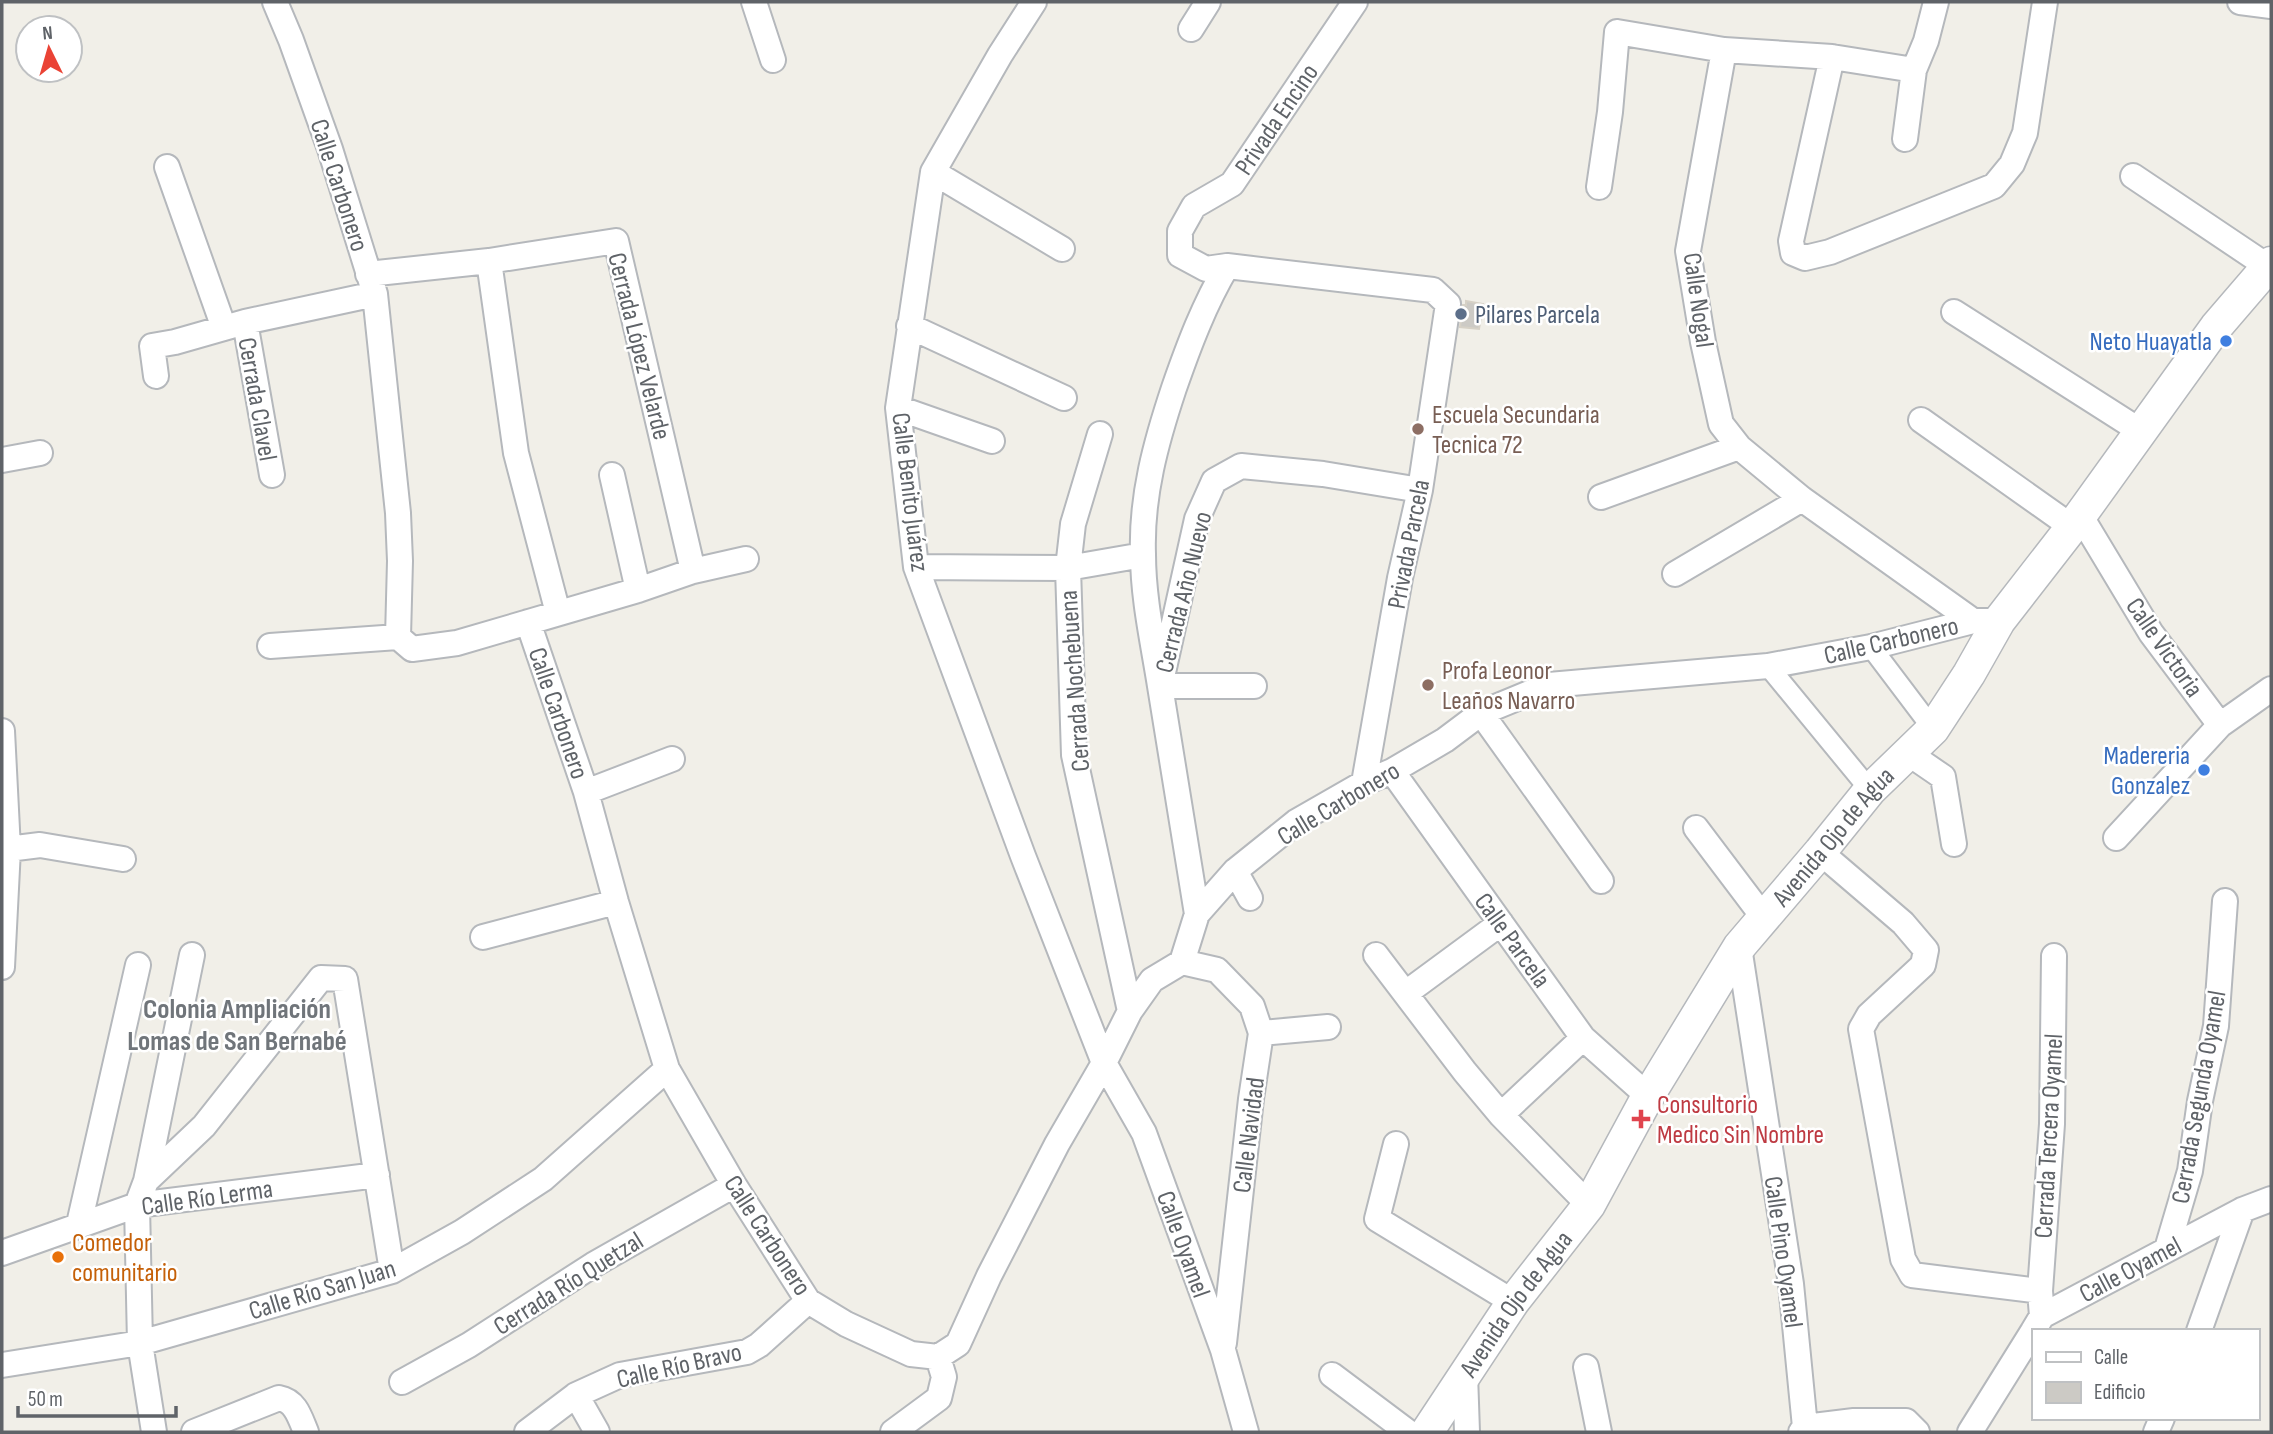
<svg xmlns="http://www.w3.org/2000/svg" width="2273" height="1434" font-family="'Sofia Sans Condensed',sans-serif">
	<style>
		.building { fill: #cccac5; stroke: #d6d1c6; stroke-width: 2 }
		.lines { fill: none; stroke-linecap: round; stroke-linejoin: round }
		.pedestrian-casing { stroke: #b5b8bc; stroke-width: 23 }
		.minor-casing { stroke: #b5b8bc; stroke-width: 28 }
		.tertiary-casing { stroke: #b5b8bc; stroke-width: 35 }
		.pedestrian { stroke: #fff; stroke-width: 19 }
		.minor { stroke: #fff; stroke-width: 24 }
		.tertiary { stroke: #fff; stroke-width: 32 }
		.service-dot { fill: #5c6f8a; stroke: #fff; stroke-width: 2.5 }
		.shop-dot { fill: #3f7fe0; stroke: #fff; stroke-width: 2.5 }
		.education-dot { fill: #8d6e63; stroke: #fff; stroke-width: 2.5 }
		.health-dot { fill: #e0444e; stroke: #fff; stroke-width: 2.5 }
		.food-dot { fill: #e8710a; stroke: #fff; stroke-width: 2.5 }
		.labels { text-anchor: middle; stroke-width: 5; stroke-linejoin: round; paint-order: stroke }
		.street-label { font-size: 26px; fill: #5f6368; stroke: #fff }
		.service-label { font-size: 26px; fill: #4e5e75; stroke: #fff; text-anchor: start }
		.shop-label { font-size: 26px; fill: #366cbe; stroke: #fff; text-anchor: end }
		.education-label { font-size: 26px; fill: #785e54; stroke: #fff; text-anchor: start }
		.health-label { font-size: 26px; fill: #be3a42; stroke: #fff; text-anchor: start }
		.food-label { font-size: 26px; fill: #c56008; stroke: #fff; text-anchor: start }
		.neighbourhood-label { font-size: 28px; font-weight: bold; fill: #70757a; stroke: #fff }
	</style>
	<rect width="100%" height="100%" fill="#f1efe8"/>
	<path class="building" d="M1466,301l17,3 -4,25 -19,-2 3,-22h3z"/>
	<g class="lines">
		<defs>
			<path id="pedestrian" d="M1871,647l62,82
				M1768,666l102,124"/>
			<path id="minor" d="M275,2l16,38 39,109 45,145 23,219 2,48 -2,76 14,12 45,-6 181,-53 55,-19 53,-12
				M754,2l19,58
				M1034,2l-34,53 -67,117 -35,236 18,159 107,289 81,207 40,70 79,217 23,82
				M1355,2l-123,182 -38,22 -14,25v24l26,14 21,-3 206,24 15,14 -28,186 -20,88 -36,205
				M2240,2l31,4
				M1191,29l17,-27
				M1724,50l-36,201 15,91 18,82 18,23 63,52 171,122
				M1832,57l-41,184 2,12 12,5 25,-6 164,-66 18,-22 13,-31 20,-131
				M1905,139l9,-69 12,-29 10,-39
				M167,167l57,161
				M933,172l129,77
				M2133,176l134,90
				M1599,187l11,-75 7,-80 107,18 108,7 82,13
				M489,261l27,192 42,160
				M1227,266c-23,39 -38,79 -53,122 -18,54 -33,108 -31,166 0,44 10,88 17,132h94
				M368,274l121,-13 127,-20 77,330
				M1954,312l188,120
				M245,322l27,153
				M909,326l155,72
				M156,376l-4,-30 23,-4 70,-20 130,-28
				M898,408l94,33
				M1921,420l151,107
				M1100,434l-27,90 -5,44 6,187 56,256
				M2,460l38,-7
				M612,475l26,115
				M1601,497l138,-50
				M2080,515l71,118 69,92
				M916,567l152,1 75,-13
				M1675,574l127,-75
				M528,622l58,170 30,110 51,167 67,116 74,116 38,23 65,30 27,3 20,-13 31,-68 68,-132 47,-81 26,-52 22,-31 30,-18 15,-48 38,-43 61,-49 68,-39 28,-12 53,-31 36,-27 68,-28 219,-19 103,-19 102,-26h26
				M270,646l128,-9
				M1481,713l120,168
				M2,731l6,118 -6,118
				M1908,753l35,24 11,67
				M1392,771l191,267 65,58
				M586,792l86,-33
				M1696,828l68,90
				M2116,838l104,-113 51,-36
				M8,849l32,-4 83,14
				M1820,852l83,71 23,27 -3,15 -54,50 -8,14 42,230 9,16 128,16
				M1235,871l15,27
				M1197,914l-37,-228 37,-167 17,-38 27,-15 82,8 97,16
				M483,937l133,-35
				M1739,947l52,337 14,143 -4,5
				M1376,955l89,117 36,43 88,90
				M1182,962l35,8 35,36 9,27 -10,66 -27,244
				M1406,993l95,-70
				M1261,1033l67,-6
				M1501,1115l82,-77
				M1396,1144l-19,75 136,83
				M146,1181l58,-55 117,-148 24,1 47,292
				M79,1224l59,-259
				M2167,1249l23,-78 10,-70 16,-75 9,-125
				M2,1253l135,-48 240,-30
				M2042,1316l-2,-25 12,-167 2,-168
				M2033,1331l9,-15 200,-106 29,-11
				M2199,1331l43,-121
				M2,1365l138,-22 252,-72 70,-39 81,-53 124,-110
				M1586,1367l13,65
				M1465,1374l2,58
				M1332,1375l76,57
				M402,1382l67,-37 124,-80 141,-80
				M576,1395l21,37
				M1805,1427l49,-6h52l11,11
				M154,1432l-14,-89 -3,-138 9,-24 46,-226
				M194,1432l85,-34c17,3 21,20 27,34
				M527,1432l49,-37 44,-20 127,-23 12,-7 49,-44
				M893,1432l46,-34 5,-21 -6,-20
				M1970,1432l63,-101
				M2156,1432l6,-14"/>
			<g id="tertiary">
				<path id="s1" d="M1427,1432l86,-130 76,-97 59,-109 91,-149 81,-95 50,-62 63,-61 36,-55 30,-53 73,-94 144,-200 55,-64"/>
			</g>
		</defs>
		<use href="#pedestrian" class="pedestrian-casing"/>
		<use href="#minor" class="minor-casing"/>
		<use href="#tertiary" class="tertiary-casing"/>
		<use href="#pedestrian" class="pedestrian"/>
		<use href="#minor" class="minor"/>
		<use href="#tertiary" class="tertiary"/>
	</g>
	<circle class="service-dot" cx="1461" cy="314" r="7"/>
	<g class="shop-dot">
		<circle cx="2226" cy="341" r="7"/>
		<circle cx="2204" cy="770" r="7"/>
	</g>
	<g class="education-dot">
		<circle cx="1418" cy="429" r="7"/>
		<circle cx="1428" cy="685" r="7"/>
	</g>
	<path class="health-dot" d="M1637.5 1108.5h7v7h7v7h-7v7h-7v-7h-7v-7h7z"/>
	<circle class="food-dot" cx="58" cy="1257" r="7"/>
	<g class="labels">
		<g class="street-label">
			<text transform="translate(1276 119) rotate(-56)" y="9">Privada Encino</text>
			<text transform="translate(340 185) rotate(72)" y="9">Calle Carbonero</text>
			<text transform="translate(1699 300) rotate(82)" y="9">Calle Nogal</text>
			<text transform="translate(640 346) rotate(76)" y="9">Cerrada López Velarde</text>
			<text transform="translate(258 399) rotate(80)" y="9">Cerrada Clavel</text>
			<text transform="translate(911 492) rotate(83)" y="9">Calle Benito Juárez</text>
			<text transform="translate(1408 544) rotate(-79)" y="9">Privada Parcela</text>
			<text transform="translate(1183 592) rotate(-76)" y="9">Cerrada Año Nuevo</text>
			<text transform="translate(1891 640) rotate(-13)" y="9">Calle Carbonero</text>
			<text transform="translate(2165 647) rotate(55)" y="9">Calle Victoria</text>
			<text transform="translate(1074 681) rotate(-94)" y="9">Cerrada Nochebuena</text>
			<text transform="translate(559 713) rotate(71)" y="9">Calle Carbonero</text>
			<text transform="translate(1338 803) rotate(-31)" y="9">Calle Carbonero</text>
			<text dy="9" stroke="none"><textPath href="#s1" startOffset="723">Avenida Ojo de Agua</textPath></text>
			<text transform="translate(1513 940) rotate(54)" y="9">Calle Parcela</text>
			<text transform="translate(2198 1097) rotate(-80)" y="9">Cerrada Segunda Oyamel</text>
			<text transform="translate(1248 1135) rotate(-83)" y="9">Calle Navidad</text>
			<text transform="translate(2048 1136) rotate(-87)" y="9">Cerrada Tercera Oyamel</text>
			<text transform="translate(207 1197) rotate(-8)" y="9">Calle Río Lerma</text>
			<text transform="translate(768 1235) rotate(57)" y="9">Calle Carbonero</text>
			<text transform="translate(1184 1244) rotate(70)" y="9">Calle Oyamel</text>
			<text transform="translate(1784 1252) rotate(82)" y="9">Calle Pino Oyamel</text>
			<text transform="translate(2130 1269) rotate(-28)" y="9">Calle Oyamel</text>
			<text transform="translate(568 1283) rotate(-32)" y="9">Cerrada Río Quetzal</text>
			<text transform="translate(322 1289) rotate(-17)" y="9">Calle Río San Juan</text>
			<text dy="9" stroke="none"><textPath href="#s1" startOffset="156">Avenida Ojo de Agua</textPath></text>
			<text transform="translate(679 1365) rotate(-13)" y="9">Calle Río Bravo</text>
		</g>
		<g class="service-label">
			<text x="1475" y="323">Pilares Parcela</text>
		</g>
		<g class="shop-label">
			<text x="2212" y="350">Neto Huayatla</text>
			<text x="2190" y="764">Madereria<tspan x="2190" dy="30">Gonzalez</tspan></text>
		</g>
		<g class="education-label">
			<text x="1432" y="423">Escuela Secundaria<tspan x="1432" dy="30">Tecnica 72</tspan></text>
			<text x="1442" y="679">Profa Leonor<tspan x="1442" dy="30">Leaños Navarro</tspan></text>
		</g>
		<g class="health-label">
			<text x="1657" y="1113">Consultorio<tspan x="1657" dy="30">Medico Sin Nombre</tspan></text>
		</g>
		<g class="food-label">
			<text x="72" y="1251">Comedor<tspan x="72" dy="30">comunitario</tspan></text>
		</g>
		<g class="neighbourhood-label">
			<text x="237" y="1018">Colonia Ampliación<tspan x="237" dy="32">Lomas de San Bernabé</tspan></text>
		</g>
	</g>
	<rect width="2273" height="1434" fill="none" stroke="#5f6368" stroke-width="7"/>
	<rect x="2032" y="1329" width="228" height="91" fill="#ffffff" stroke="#bfc1c3" stroke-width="2"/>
	<rect x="2046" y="1352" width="35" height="10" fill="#ffffff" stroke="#bfc1c3" stroke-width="2"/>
	<text x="2094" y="1364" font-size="21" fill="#5f6368">Calle</text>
	<rect x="2046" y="1382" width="35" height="21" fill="#cccac5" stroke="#bfc1c3" stroke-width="2"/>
	<text x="2094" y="1399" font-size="21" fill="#5f6368">Edificio</text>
	<g transform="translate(49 49) rotate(355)"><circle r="33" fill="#ffffff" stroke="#bfc1c3" stroke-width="2"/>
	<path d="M0-5L12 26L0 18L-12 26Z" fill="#ea4335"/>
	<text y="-10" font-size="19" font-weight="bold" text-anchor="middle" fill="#5f6368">N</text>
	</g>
	<path d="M18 1406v10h158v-10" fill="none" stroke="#5f6368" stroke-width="3.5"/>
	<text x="28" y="1406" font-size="21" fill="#5f6368" stroke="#ffffff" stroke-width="5" paint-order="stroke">50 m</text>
</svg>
